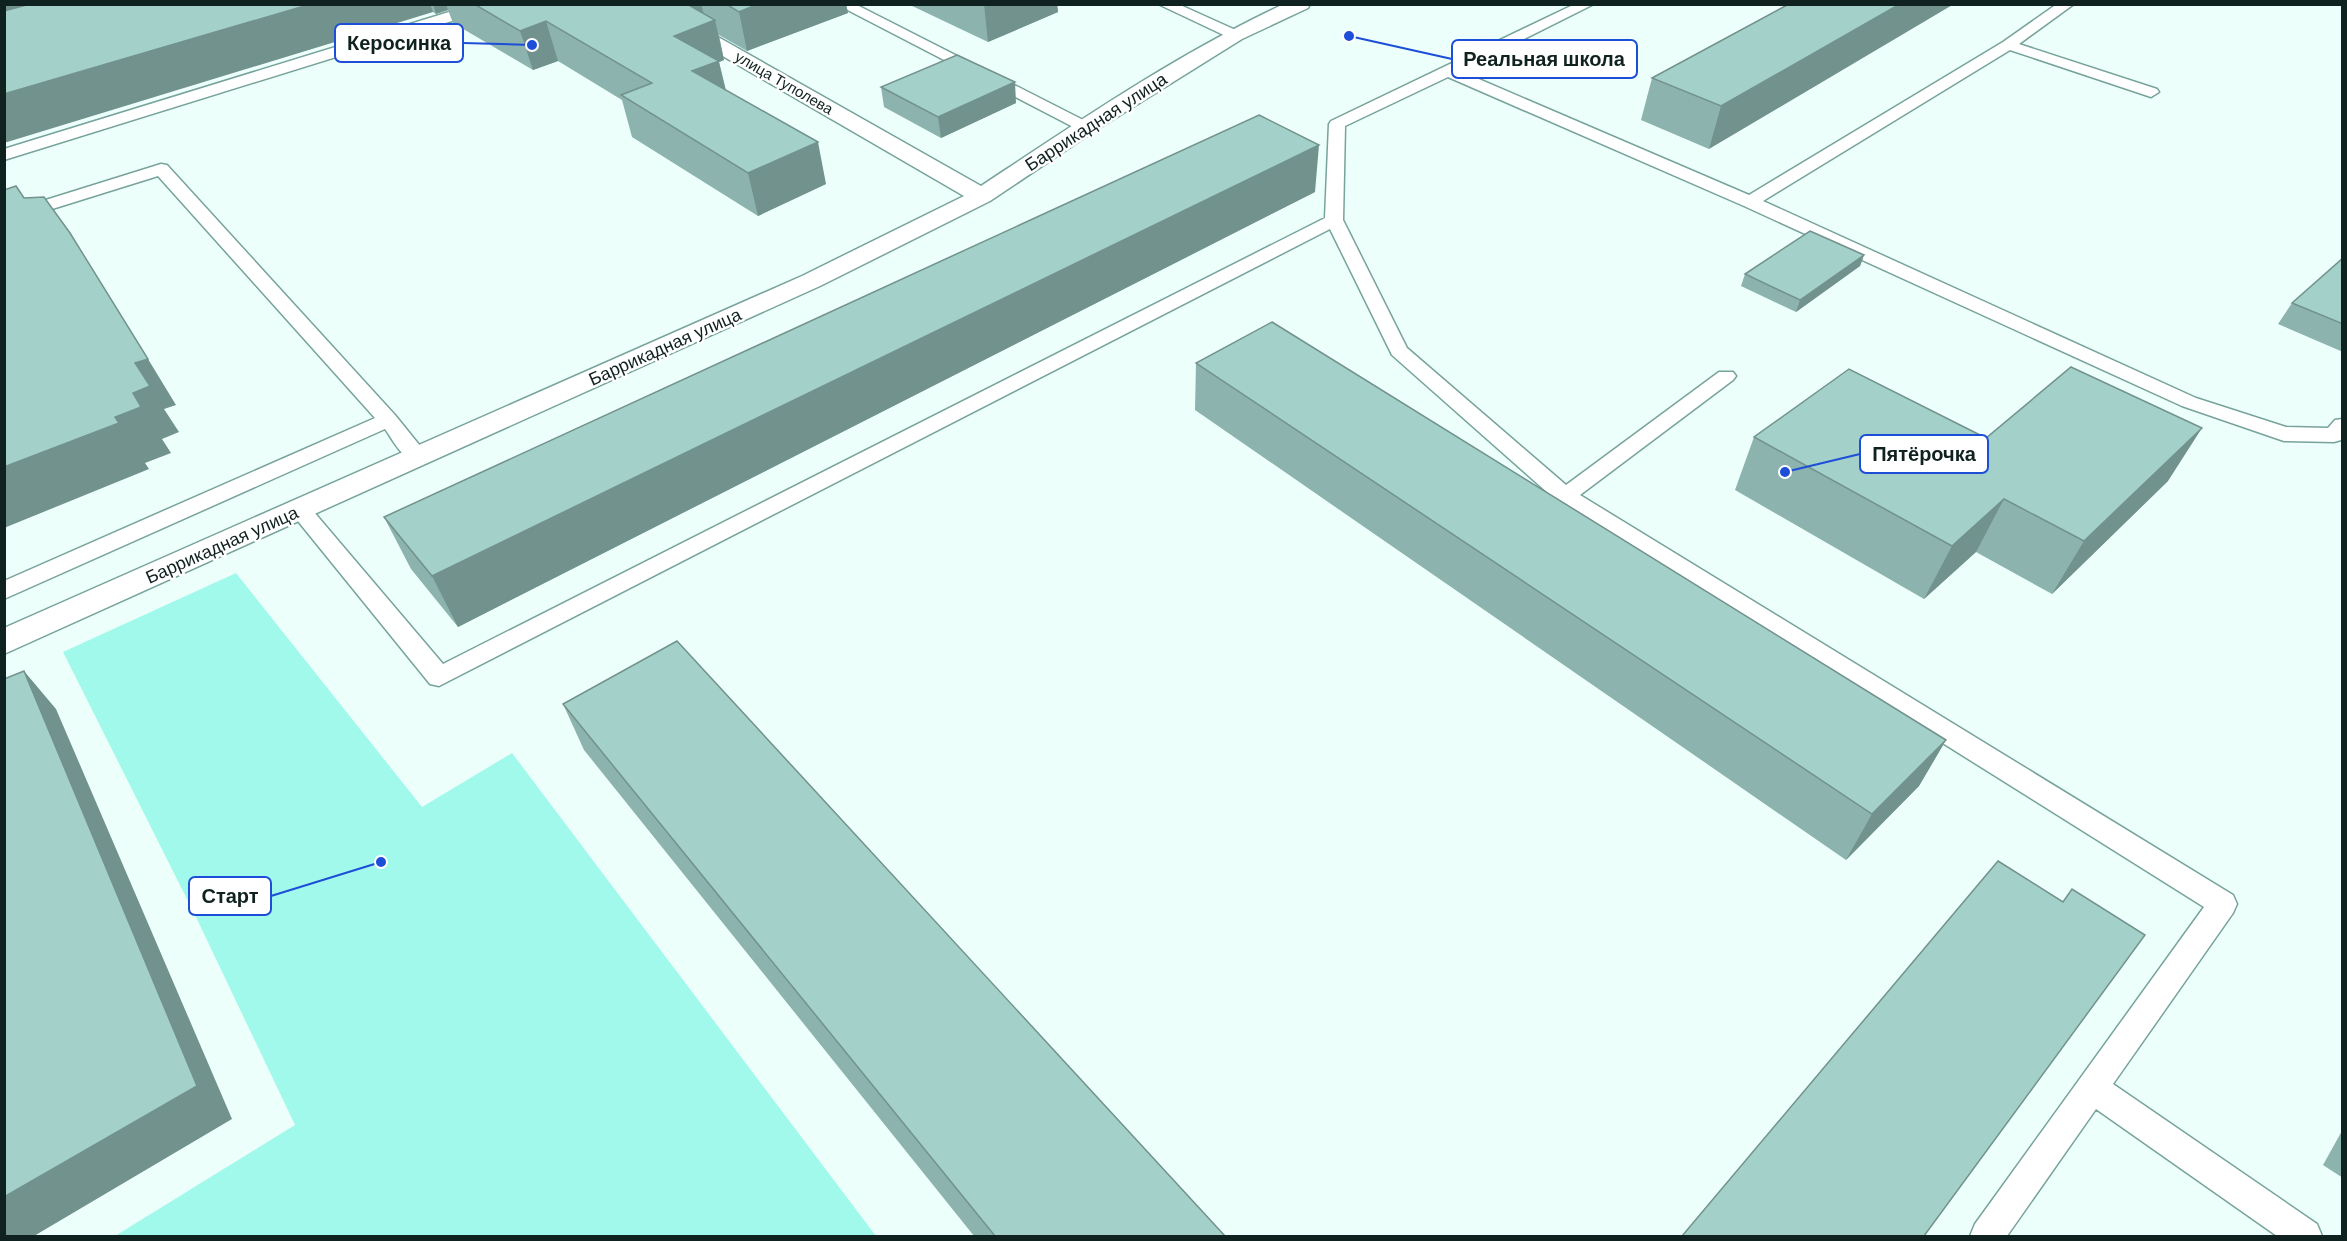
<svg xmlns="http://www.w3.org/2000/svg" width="2347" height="1241" font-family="'DM Sans',sans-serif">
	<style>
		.green { fill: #a1f9ec }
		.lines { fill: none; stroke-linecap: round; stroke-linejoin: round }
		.lane-casing { stroke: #77a39c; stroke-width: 3 }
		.street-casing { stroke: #77a39c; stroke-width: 3 }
		.lane { fill: #fff; fill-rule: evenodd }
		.street { fill: #fff; fill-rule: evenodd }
		.wall { fill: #8cb3ad }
		.shaded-wall { fill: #72928d }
		.building { fill: #a3d0c9; stroke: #72928d; stroke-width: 1.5 }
		.labels { text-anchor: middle; stroke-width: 5; stroke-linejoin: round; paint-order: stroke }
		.far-street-label { font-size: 15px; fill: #10221f; stroke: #fff }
		.street-label { font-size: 18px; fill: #10221f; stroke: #fff }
		.leader { fill: none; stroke: #1d4ed8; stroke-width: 2 }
		.callout-dot { fill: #1d4ed8; stroke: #fff; stroke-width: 2 }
		.callout { fill: #fff; stroke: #1d4ed8; stroke-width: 2 }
		.callout-label { font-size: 20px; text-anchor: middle; font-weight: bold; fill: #10221f }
	</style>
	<rect width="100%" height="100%" fill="#edfffb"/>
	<path class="green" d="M236,573l186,234 90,-54 364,483h-761l180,-111 -99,-208 -133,-265z"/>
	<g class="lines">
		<defs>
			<path id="lane" d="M475,4h24l-2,3 -493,153v-11z
				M836,4h19l236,120 2,3 -8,5 -6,-2z
				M1158,4h20l62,28 2,3 -2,3h-10z
				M1575,4h19l-134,67 289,124 254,-153 54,-38h17l-55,40 138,45 2,3 -8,5 -141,-47 -247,151 433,197 90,29 42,1 7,-8 7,-1 -1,21 -7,2 -50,-1 -102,-35 -438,-200 -296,-129 -103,49 -2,94 64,128 159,137 153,-113h14l3,4 -3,4 -153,115 653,400 4,9 -4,9 -120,171 204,140 5,12h-45l-181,-127 -89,127h-37l5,-12 229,-317 -647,-406 -165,-146 -62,-126 -891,457 -9,-2 -141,-174 3,-5 8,-2 8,2 135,159 882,-446 4,-94 2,-3z
				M161,164l6,1 228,250 34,42 -3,5c-20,5 -31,-19 -41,-33l-381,170v-18l371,-163 -217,-242 -154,48v-11z"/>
			<path id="street" d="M1284,4h26l-2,4 -66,31 -149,93 -103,69 -170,85 -816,368v-26l798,-352 162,-80 -281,-163 -9,-2 -3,-4 3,-4 7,-2 14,3 286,162c98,-65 196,-132 303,-182z"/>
		</defs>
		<use href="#lane" class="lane-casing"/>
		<use href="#street" class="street-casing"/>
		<use href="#lane" class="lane"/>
		<use href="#street" class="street"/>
	</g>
	<path class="wall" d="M4,4h842l2,9 -101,38 -28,-16 5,25 -5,2 7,28 100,94 -68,32 -126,-79 -10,-37 -64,-39 -25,9 -80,-47 -5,-13 -12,4 -3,-2z
		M908,4h149l1,8 -70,30z
		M1789,4l-80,145 -68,-29 11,-42z
		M881,87l135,16 -75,35 -57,-31z
		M1315,192l-857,435 -47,-58 -27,-52z
		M1864,255l-4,11 -64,46 -55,-26 4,-12z
		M2343,258v94l-65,-28 14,-21z
		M1196,363l750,377 -27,46 -73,74 -651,-450z
		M1754,437l232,1 182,43 -116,113 -76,-42 -52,47 -189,-109z
		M563,704l662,532h-251l-390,-486z
		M2343,1129v49l-20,-13z"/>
	<path class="shaded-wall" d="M4,4h138l-138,40z
		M311,4h119l3,8 -429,131v-49z
		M433,4h13l2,6 -12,4z
		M685,4h16l3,11z
		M758,4h88l2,9 -101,38 -8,-39z
		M984,4h73l1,8 -70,30z
		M1900,4h54l-245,145 12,-43z
		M715,20l9,40 -5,2 9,39 -44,-25 -10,-40z
		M546,21l12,40 -25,9 -13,-39z
		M1015,82l1,21 -75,35 -3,-21z
		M818,142l8,42 -68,32 -10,-43z
		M1319,145l-4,47 -857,435 -26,-51z
		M1864,255l-4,11 -64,46 4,-12z
		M148,359l28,46 -12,4 15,23 -17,7 9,14 -26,10 4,6 -145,59v-61l111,-50 18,-24 2,-30z
		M2202,428l-34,53 -116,113 32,-53z
		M2004,499l-28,53 -52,47 28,-53z
		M24,671l32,38 176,410 -198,117h-30v-39z
		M1946,740l-27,46 -73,74 26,-46z"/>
	<path class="building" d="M30,4h281l-307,90v-83z
		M474,4h213l28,16 -41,16 45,25 -27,10 126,71 -70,31 -127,-78 31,-12 -106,-62 -26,10z
		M726,4h32l-19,8z
		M1789,4h111l-179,102 -69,-28z
		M957,55l58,27 -77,35 -57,-30z
		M1259,115l60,30 -887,431 -48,-59z
		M16,186l8,12 20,-1 26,36 78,126 -13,4 15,23 -17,7 8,14 -26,10 4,6 -115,44v-277z
		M1810,231l54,24 -64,45 -55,-26z
		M2343,258v66l-51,-21z
		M1272,322l674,418 -74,74 -676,-451z
		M2071,367l131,61 -118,113 -80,-42 -52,47 -198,-109 95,-68 137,69z
		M677,641l548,595h-230l-432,-532z
		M24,671l173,415 -193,111v-518z
		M1998,861l65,41 9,-13 73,46 -221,301h-242z"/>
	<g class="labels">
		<g class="far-street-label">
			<text transform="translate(784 83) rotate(30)" y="5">улица Туполева</text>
		</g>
		<g class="street-label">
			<text transform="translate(1096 122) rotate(-33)" y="6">Баррикадная улица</text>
			<text transform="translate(665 347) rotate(-24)" y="6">Баррикадная улица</text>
			<text transform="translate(222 545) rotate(-24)" y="6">Баррикадная улица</text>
		</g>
	</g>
	<path class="leader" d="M532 45L463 43M1349 36L1452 59M1785 472L1860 454M381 862L271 896"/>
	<g class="callout-dot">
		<circle cx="532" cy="45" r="6"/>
		<circle cx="1349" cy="36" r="6"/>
		<circle cx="1785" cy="472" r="6"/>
		<circle cx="381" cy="862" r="6"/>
	</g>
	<g class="callout">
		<rect x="335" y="24" width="128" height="38" rx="6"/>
		<rect x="1452" y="40" width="185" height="38" rx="6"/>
		<rect x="1860" y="435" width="128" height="38" rx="6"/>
		<rect x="189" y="877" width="82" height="38" rx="6"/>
	</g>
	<g class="callout-label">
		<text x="399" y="50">Керосинка</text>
		<text x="1544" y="66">Реальная школа</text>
		<text x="1924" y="461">Пятёрочка</text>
		<text x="230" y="903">Старт</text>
	</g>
	<rect width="2347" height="1241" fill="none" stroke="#10221f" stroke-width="12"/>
</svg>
